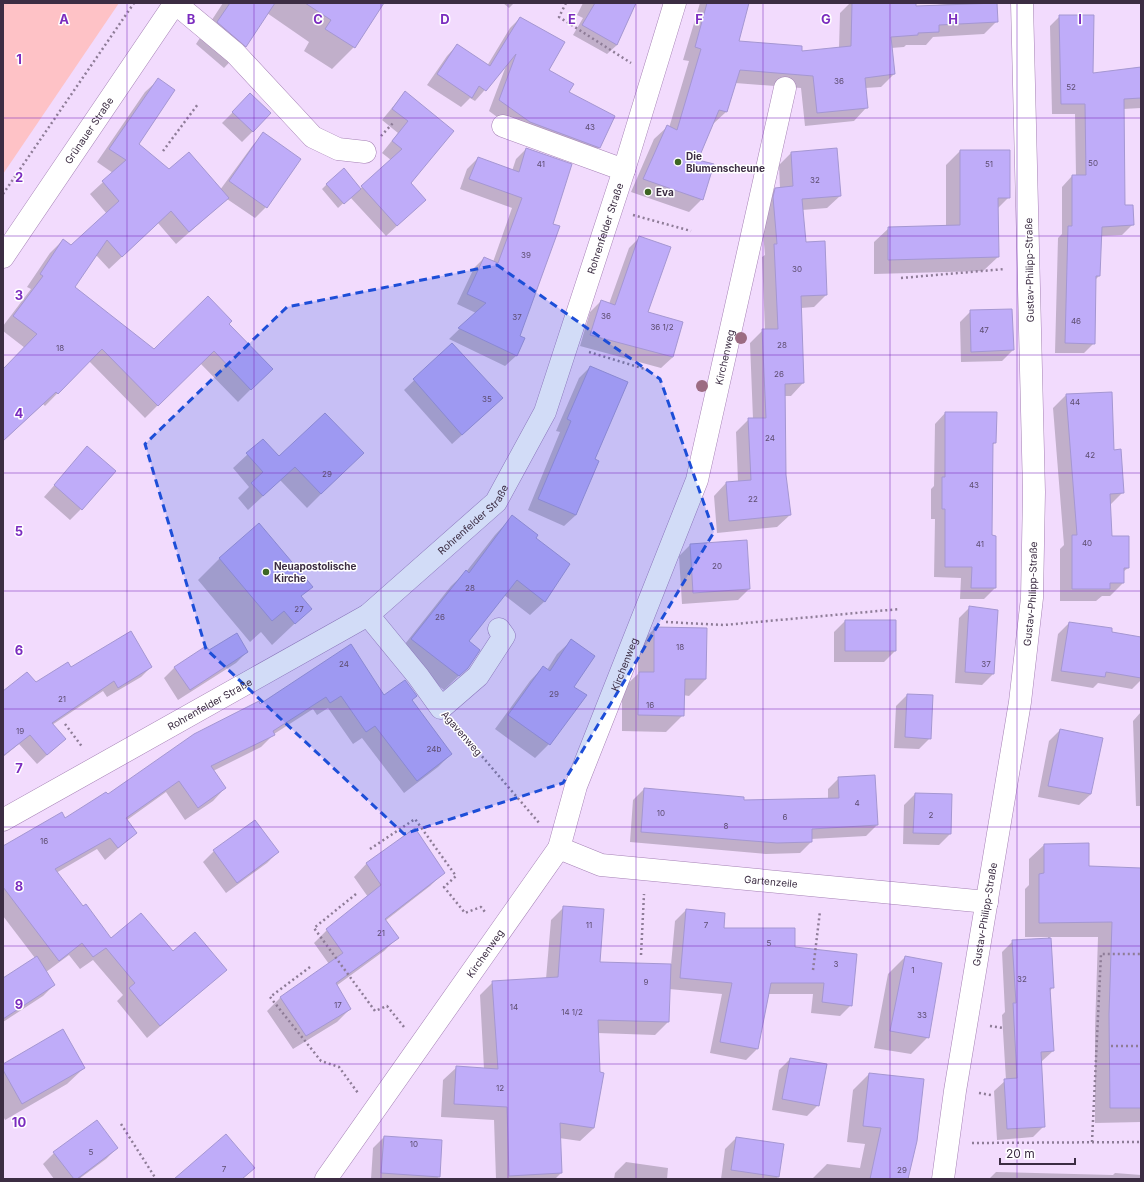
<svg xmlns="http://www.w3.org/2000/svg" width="1144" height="1182" font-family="Inter,sans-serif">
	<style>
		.green { fill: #fec2c6 }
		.shadow { fill: #0003 }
		.building { fill: #bfacf9; stroke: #a597d2 }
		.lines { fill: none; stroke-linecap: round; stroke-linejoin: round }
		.minor-casing { stroke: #a581b5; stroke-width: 23 }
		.path { stroke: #8e7c97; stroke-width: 2.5; stroke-dasharray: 2 3; stroke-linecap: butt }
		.minor { stroke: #fff; stroke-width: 22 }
		.tree { fill: #9c6c82 }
		.marked { fill: #1d4ed8; fill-opacity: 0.2; stroke: #1d4ed8; stroke-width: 3; stroke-dasharray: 8 5; stroke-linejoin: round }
		.grid { fill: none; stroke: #7b2cbf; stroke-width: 1; stroke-opacity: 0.55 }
		.poi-dot { fill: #3d6622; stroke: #fff; stroke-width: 1.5 }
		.labels { text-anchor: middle; stroke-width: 3; stroke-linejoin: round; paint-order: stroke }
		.number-label { font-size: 8px; fill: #5d4d70 }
		.street-label { font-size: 10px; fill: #3c2d43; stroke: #fff }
		.poi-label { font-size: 10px; font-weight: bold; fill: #3c2d43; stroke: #fff; text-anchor: start }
		.grid-label { font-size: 13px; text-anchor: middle; font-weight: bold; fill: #7b2cbf; stroke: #fff; stroke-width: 3; stroke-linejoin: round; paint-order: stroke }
	</style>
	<rect width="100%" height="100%" fill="#f2dbfd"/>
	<path class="green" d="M3,3h116l-116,171z"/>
	<path class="shadow" d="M223,3h160l-29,44 -22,22 -28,-18 5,-9 -42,-29 -22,33 -21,22 -28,-24z
		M503,3h11l-5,5z
		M583,3h52l-18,42 -10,9 -34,-19 10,-17 -6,-3z
		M700,3h48l-11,39 64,10 38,-4 1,-35 10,-10h65v4l44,-4h37l1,18 -13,13 -51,3 -7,8h-20l-2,2 -13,1 3,26 -13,13 -16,1 1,20 -12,13 -49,5 -4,-38 -66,-5 -9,29 -13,12h-1l-16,36 6,39 -13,13 -58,-20 23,-53 13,-12 2,1 20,-67 -6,-1z
		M1060,16l32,58 49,-6v40l-18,1 1,97 9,18 -11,11 -22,1 -1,40 -4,4 -1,63 -10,10h-29l3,-115 4,-4v-47l10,-11h4l-1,-62h-23l-2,-88z
		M520,18l28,52 20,22 31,55 -10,11 -70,-25 -30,-22 17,-45 -31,35 -5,-3 -9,9 -34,-22 20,-29 10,-11 30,21 23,-38z
		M158,80l-20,64 31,26 51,20 33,-45 11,-11 36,25 -34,48 -11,11 -28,-19 -51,45 -18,-21 -49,46 -13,-14 -22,32 80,63 73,-26 44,45 -33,33 -38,-39 -55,55 -56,-57 -44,45 -2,-2 -40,37v-68l22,-25 -22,-17v-5l28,-37 -4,-2 23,-34 13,-13 9,6 35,-32 -17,-20 23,-21 -16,-11 48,-70z
		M405,92l47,39 -42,52 15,17 -39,36 -36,-39 -12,11 -16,-19 5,-5 33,5 31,-29 -9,-7 16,-20 -16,-13z
		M239,106l14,25 -11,11 -20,-19z
		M526,149l26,75 -33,113 5,2 -8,17 -11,10 -56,-27 27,-26 -19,-9 17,-36 10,-10 9,4 19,-54 -52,-19 7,-20 11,-11 34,13 4,-12z
		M960,151h49v46l-12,12 1,48 -15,14 -109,3v-32l15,-14 57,-2v-61z
		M791,153l49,43 -13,12 -25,2 3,33 21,52 -12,12 -13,1 2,75 -12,13h-7l1,80 5,39 -13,12 -60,6 -3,-37 12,-13 12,-1 -2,-50 13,-13h4l-3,-76 13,-13h2l-3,-73 3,-2 -4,-44 2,-10 13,-12 4,-1 -1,-23z
		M640,237l7,76 26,44 -12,11 -81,-22 10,-34 11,-11 8,3 20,-56z
		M971,311l42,39 -11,11 -41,1 -1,-40z
		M452,344l40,64 -40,36 -48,-54z
		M590,367l4,93 -18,55 -12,11 -36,-16 32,-78 -4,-1 23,-53z
		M1066,395l47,56 9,42 -13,13 2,31 17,31 -5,4v11l-13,13h-8l-6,5h-36v-52l4,-4 -11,-137z
		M946,412l49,31 -3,2 -1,91 4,1v51l-11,11h-24l1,-21 -27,-1 1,-58h-4v-30l3,-3 1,-62z
		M263,440l16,18 69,9 -41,41 -27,-28 -32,30 -10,-12 11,-11 -16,-19z
		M87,448l-6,61 -11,11 -26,-23z
		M509,520l25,18 11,63 -15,14 -26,-20 -37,47 1,25 -24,23 -43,-34v-7l50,-63 15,-14 29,-37z
		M746,541l3,48 -11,11 -56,4 -3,-48 11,-11z
		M220,558l91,29 -11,10 10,12 -38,36 -11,-13 -11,10 -52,-62z
		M970,607l23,67 -11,11 -27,-2 4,-65z
		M845,621l50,30 -11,11h-50v-30z
		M1069,623l72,15v42l-9,9 -34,-6 -5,5 -42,-7 7,-47z
		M655,628l51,51 -17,17 -6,-1v20l-17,17 -44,-1v-42l16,-15v-29z
		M571,641l2,46 -24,57 -14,14 -40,-29 35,-48 13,-14 4,3 10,-16z
		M351,646l33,50 27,5 40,53 -13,13 -34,26 -42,-55 -9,6 -25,-36 -11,7 -4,-6 -39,25 -13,13 -48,24 12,17 -12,13 -28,19 -19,-28 -39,28 9,13 -31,27 -8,-11 -41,24 27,35 28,31 62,13 52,18 -78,68 -30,-37 6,-6 -30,-35 -13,9 -11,-14 -23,17 8,13 -11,11 -40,26v-43l32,-21 -32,-42v-69l62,-28 43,-23 152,-91z
		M247,652l-11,11 -58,37 -14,-22 11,-11z
		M151,667l-10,10 -34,20 -4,-6 -51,34 13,14 -28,25 -18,-20 -16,13v-64l33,-9 35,-16z
		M907,695l23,43 -11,11 -25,-1 2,-42z
		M1141,712v94h-5l-3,-85z
		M1060,730l31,64 -12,11 -41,-8 11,-56z
		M839,778l38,47 -11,11 -55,3v3l-11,11 -34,1 -136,-12 3,-42 11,-11 99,12 85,-2v-10z
		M915,794l36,1 -1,39 -11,11 -36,-1 1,-39z
		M1044,845l44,22 53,2v253l-46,1v-94l3,-92h-48l3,50 -3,4 3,60 -12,11 3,64 -11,11 -36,3 -3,-49 12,-11 -4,-65 3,-3 -3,-60 11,-11 35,-2v-2h-23v-48l4,-4v-26z
		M214,851l64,1 -11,11 -41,30 -23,-31z
		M367,863l76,10 -13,13 -45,35 12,17 -13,13 -48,35 14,23 -13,13 -44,27 -26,-38 13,-13 49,-34 -15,-21 13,-13 41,-33 -14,-20z
		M564,907l35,56 72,2 4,-44 11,-11 37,19 71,19 57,57 -11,11 -29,-3 2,-19h-45l-11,55 -11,11 -36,-7 12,-59 -53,-5 -1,33 -13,13 -58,-2 2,40 4,1 -9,54 -14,13 -21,-3 2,35 -6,6h-59l-2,-59 -53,-3 2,-37 14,-13 27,2 -4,-74 13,-13 53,-3 5,-59z
		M905,957l23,80 -17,17 -37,-6 14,-74z
		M790,1059l28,46 -11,11 -35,-6 7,-40z
		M3,1065l81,3 -17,16 -62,36 -2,-4z
		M869,1074l38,105h-95l15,-15 33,4 5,-24 -18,-2 6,-52z
		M384,1137l55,40 -3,2h-65l2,-31z
		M736,1138l43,38 -3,3h-55l4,-30z
		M117,1148l-11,11 -27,20h-25l-11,-15 11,-11z
		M626,1162l42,6 -1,11h-53l1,-6z
		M996,1172l117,3 2,-2 26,2v4h-152z"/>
	<path class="building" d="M230,3h45l-29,44 -29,-25z
		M305,3h79l-29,45 -30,-19 6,-9z
		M595,3h41l-19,42 -35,-20z
		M707,3h42l-10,38 63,5v5l49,-5 1,-43h64v3l81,-3 1,19 -59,3v7l-21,1v2l-27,2 4,37 -30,4 3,30 -51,5 -4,-37 -73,-6 -13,42 -8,-2 -21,50 16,4 -11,36 -60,-21 24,-54 10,5 24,-81 -6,-2z
		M1059,15h35l-1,58 48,-6v31l-17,1 1,106h8l1,20 -32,2 -2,49h-4l-1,68 -30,-1 3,-117h4v-51h14l-1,-71h-24z
		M520,17l45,25 -16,28 25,14 -5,8 46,24 -15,32 -70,-26 -31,-22 17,-46 -30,37 -7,-5 -7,12 -35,-24 20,-30 33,22z
		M158,78l17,12 -36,54 30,25 20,-17 40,46 -40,34 -18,-21 -49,46 -15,-17 -32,47 79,62 54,-53 24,25 -3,3 44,45 -22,21 -37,-39 -56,55 -56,-57 -44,45 -2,-2 -53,49v-72l34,-35 -24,-18 30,-40 -3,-2 23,-35 8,6 48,-44 -17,-20 24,-21 -17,-11z
		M405,91l49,40 -43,52 15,17 -29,26 -36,-40 41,-37 -10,-8 16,-20 -16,-12z
		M250,93l21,20 -18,19 -21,-20z
		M263,132l38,27 -34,49 -38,-27z
		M526,148l46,16 -19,60 7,2 -40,110 5,2 -8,18 -59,-28 28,-25 -19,-9 17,-37 14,6 24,-65 -53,-19 9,-22 41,15z
		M837,148l4,48 -39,3 4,43 19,-1 2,54 -26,1 3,87 -19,1 1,91 5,40 -62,6 -3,-39 25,-2 -3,-62h18l-4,-89h16l-4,-85h3l-4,-47 2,-9 18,-2 -2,-34z
		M960,150h50v48h-12l1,59 -111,3v-33l72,-2z
		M344,168l17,21 -17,15 -18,-20z
		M639,236l32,11 -23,65 35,10 -10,35 -83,-22 11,-35 14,5z
		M1012,309l2,41 -43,2 -1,-42z
		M452,343l51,55 -41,37 -49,-56z
		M590,366l38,16 -33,77 4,2 -23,54 -38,-16 33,-78 -4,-2z
		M1112,392l2,58 7,-1 3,44 -14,1 2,42h17v32h-5v15h-14v6h-38v-54h5l-11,-141z
		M945,412h52l-1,31h-3l-1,92 4,1v52h-25l1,-21h-27v-58h-3v-32h3z
		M325,413l39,40 -43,41 -26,-27 -32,29 -12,-13 12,-11 -17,-19 17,-14 16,17z
		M87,446l29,25 -34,39 -28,-25z
		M512,515l26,20 -2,3 34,26 -25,38 -28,-22 -48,61 11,9 -12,18 -9,8 -48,-37 55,-69 3,3z
		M259,523l54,64 -12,9 11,13 -17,15 -11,-13 -12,10 -53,-63z
		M747,540l3,49 -57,4 -3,-49z
		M969,606l29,4 -4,64 -29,-2z
		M845,620h51v31h-51z
		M1069,622l43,6v4l29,5v41l-35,-6 -1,5 -44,-6z
		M654,627l53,1 -1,51h-21l-1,37 -46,-1 1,-43h15z
		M131,631l21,36 -34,21 -4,-7 -62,42 14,16 -19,16 -17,-20 -27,21v-65l24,-19 9,10 32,-20 3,5z
		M237,633l11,19 -58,38 -16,-23 32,-21 3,4z
		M571,639l24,17 -21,31 13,8 -37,50 -42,-30 35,-49 7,5z
		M351,644l33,51 21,-15 12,16 -5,4 40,54 -35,27 -42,-55 -9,6 -25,-36 -11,7 -4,-6 -53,34 2,4 -64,31 15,22 -28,20 -19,-27 -53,37 11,15 -19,15 -8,-10 -55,31 28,37 3,-2 25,34 30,-25 32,38 22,-19 32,38 -67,56 -31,-38 6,-5 -29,-35 -13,9 -11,-14 -23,18 -56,-74v-41l59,-34 3,6 41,-26 2,2 86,-60 65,-33 1,3z
		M907,694l26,1 -2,44 -26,-2z
		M1060,729l43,9 -12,56 -43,-8z
		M875,775l3,50 -66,4v13l-35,1 -136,-11 3,-44 100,9v3l95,-2 -1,-21z
		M915,793l37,1 -1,40 -38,-1z
		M255,820l24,32 -42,31 -24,-33z
		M415,828l30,45 -60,46 14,19 -63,45 15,26 -45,27 -26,-39 63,-44 -17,-24 55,-44 -15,-22z
		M1089,843v23l52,2v240h-31l-1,-94 3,-92 -73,1v-49l5,-1v-29z
		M563,906l41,3 -4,53 71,2 -2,58 -71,-2 2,52 4,1 -10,55 -34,-5 2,50 -53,3 -2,-69 -53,-3 2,-38 42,3 -6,-88 66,-4z
		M686,909l39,4 -1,15h71v19l62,7 -5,52 -30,-4 2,-19h-53l-13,66 -38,-7 12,-59 -52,-5z
		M1051,938l3,50h-4l4,63 -13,1 4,75 -38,2 -3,-50 13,-1 -4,-75h3l-4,-63z
		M37,956l18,29 -52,34v-41z
		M905,956l37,7 -13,75 -39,-7z
		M63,1029l22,39 -63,36 -19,-34v-6z
		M790,1058l37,6 -8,42 -37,-7z
		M869,1073l55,6 -7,62 -9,38h-38l11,-51 -18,-2z
		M97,1120l21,28 -41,31h-3l-21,-27z
		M226,1134l29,34 -13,11h-68z
		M384,1136l58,4 -2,37 -59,-4z
		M736,1137l48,7 -5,33 -48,-7z"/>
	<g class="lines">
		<defs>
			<g id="minor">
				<path d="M175,3l60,50 78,84 25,12 27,3"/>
				<path d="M503,126l121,44"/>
				<path id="s1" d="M3,257l172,-254"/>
				<path d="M368,615l50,61 23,32 37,-32 26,-40 -5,-7"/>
				<path id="s2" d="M3,820l365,-205 128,-113 49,-90 79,-242 51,-167"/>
				<path id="s3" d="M559,848l42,17 386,37"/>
				<path id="s4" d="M326,1179l233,-331 17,-62 121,-306 88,-392"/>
				<path id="s5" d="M943,1179l12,-88 65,-389 12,-104 2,-106 -12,-489"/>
			</g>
		</defs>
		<use href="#minor" class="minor-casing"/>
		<path class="path" d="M566,3l-7,14 72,46
			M381,136l12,-13
			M163,151l35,-47
			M3,194l131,-191
			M633,215l58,16
			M901,278l104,-9
			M589,352l59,18
			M666,622l58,3 176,-16
			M65,724l18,24
			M456,726l84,98
			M370,849l45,-30 41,57 -12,11 21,26 16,-6 4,5
			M356,894l-42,34 61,83 12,-5 17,21
			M641,955l3,-61
			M310,967l-40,30 51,64 18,6 19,26
			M813,970l7,-59
			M990,1026l13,2
			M1111,1046h30
			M979,1093l12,2
			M121,1124l35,55
			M1092,1142l9,-188h40
			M972,1143l169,-1"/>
		<use href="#minor" class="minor"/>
	</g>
	<g class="tree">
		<circle cx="741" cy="338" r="6"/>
		<circle cx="702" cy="386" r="6"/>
	</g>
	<path class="marked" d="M497,265l163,114 54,153 -151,251 -159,51 -198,-185 -61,-205 142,-137z"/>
	<path class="grid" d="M127,3v1176M254,3v1176M381,3v1176M508,3v1176M636,3v1176M763,3v1176M890,3v1176M1017,3v1176M3,118h1138M3,236h1138M3,355h1138M3,473h1138M3,591h1138M3,709h1138M3,827h1138M3,946h1138M3,1064h1138"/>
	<g class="poi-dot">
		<circle cx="678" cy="162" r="4"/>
		<circle cx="648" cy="192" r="4"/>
		<circle cx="266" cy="572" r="4"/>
	</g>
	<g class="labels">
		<g class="number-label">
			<text x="839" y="84">36</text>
			<text x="1071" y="90">52</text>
			<text x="590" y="130">43</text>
			<text x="1093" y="166">50</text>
			<text x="541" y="167">41</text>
			<text x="989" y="167">51</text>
			<text x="815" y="183">32</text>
			<text x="526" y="258">39</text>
			<text x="797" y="272">30</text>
			<text x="606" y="319">36</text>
			<text x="517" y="320">37</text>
			<text x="1076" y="324">46</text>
			<text x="662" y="330">36 1/2</text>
			<text x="984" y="333">47</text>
			<text x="782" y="348">28</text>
			<text x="60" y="351">18</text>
			<text x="779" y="377">26</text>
			<text x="487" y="402">35</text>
			<text x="1075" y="405">44</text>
			<text x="770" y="441">24</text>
			<text x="1090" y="458">42</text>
			<text x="327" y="477">29</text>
			<text x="974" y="488">43</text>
			<text x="753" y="502">22</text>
			<text x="1087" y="546">40</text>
			<text x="980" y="547">41</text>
			<text x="717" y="569">20</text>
			<text x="470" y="591">28</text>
			<text x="299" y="612">27</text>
			<text x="440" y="620">26</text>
			<text x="680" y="650">18</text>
			<text x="344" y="667">24</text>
			<text x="986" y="667">37</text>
			<text x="554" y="697">29</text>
			<text x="62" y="702">21</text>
			<text x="650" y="708">16</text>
			<text x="20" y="734">19</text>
			<text x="434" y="752">24b</text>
			<text x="857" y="806">4</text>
			<text x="661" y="816">10</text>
			<text x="931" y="818">2</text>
			<text x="785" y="820">6</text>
			<text x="726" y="829">8</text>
			<text x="44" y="844">16</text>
			<text x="589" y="928">11</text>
			<text x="706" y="928">7</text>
			<text x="381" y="936">21</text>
			<text x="769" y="946">5</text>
			<text x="836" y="967">3</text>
			<text x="913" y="973">1</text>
			<text x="1022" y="982">32</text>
			<text x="646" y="985">9</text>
			<text x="338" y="1008">17</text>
			<text x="514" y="1010">14</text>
			<text x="572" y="1015">14 1/2</text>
			<text x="922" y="1018">33</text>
			<text x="500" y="1091">12</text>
			<text x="414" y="1147">10</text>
			<text x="91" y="1155">5</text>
			<text x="224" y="1172">7</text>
			<text x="902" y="1173">29</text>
		</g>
		<g class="street-label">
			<text dy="4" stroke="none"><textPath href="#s1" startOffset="153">Grünauer Straße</textPath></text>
			<text dy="4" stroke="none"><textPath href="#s2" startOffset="885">Rohrenfelder Straße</textPath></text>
			<text transform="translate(1029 270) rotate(-91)" y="4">Gustav-Philipp-Straße</text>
			<text dy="4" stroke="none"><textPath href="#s4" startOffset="924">Kirchenweg</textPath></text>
			<text dy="4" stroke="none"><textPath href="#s2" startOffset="561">Rohrenfelder Straße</textPath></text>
			<text dy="4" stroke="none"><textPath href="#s5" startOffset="592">Gustav-Philipp-Straße</textPath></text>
			<text dy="4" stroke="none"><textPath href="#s4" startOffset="600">Kirchenweg</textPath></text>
			<text dy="4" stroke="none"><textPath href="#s2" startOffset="237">Rohrenfelder Straße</textPath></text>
			<text transform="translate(462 733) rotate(49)" y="4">Agavenweg</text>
			<text dy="4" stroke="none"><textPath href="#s3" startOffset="216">Gartenzeile</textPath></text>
			<text dy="4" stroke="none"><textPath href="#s5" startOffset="268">Gustav-Philipp-Straße</textPath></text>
			<text dy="4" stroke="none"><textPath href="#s4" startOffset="276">Kirchenweg</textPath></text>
		</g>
		<g class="poi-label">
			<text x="686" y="160">Die<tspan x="686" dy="12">Blumenscheune</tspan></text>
			<text x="656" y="196">Eva</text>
			<text x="274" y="570">Neuapostolische<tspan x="274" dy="12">Kirche</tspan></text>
		</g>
	</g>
	<g class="grid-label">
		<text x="64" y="24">A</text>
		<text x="191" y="24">B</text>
		<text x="318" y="24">C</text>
		<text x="445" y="24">D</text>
		<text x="572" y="24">E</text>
		<text x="699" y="24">F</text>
		<text x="826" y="24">G</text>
		<text x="953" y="24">H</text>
		<text x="1080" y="24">I</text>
		<text x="19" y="64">1</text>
		<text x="19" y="182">2</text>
		<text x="19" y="300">3</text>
		<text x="19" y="418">4</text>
		<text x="19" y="536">5</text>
		<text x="19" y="655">6</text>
		<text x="19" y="773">7</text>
		<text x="19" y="891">8</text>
		<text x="19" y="1009">9</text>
		<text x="19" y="1127">10</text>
	</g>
	<rect width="1144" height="1182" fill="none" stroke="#3c2d43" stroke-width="8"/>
	<path d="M1000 1158v6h75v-6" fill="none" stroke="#3c2d43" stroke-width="2"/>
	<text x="1006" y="1158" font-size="12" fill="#3c2d43" stroke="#ffffff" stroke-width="3" paint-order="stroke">20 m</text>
</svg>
